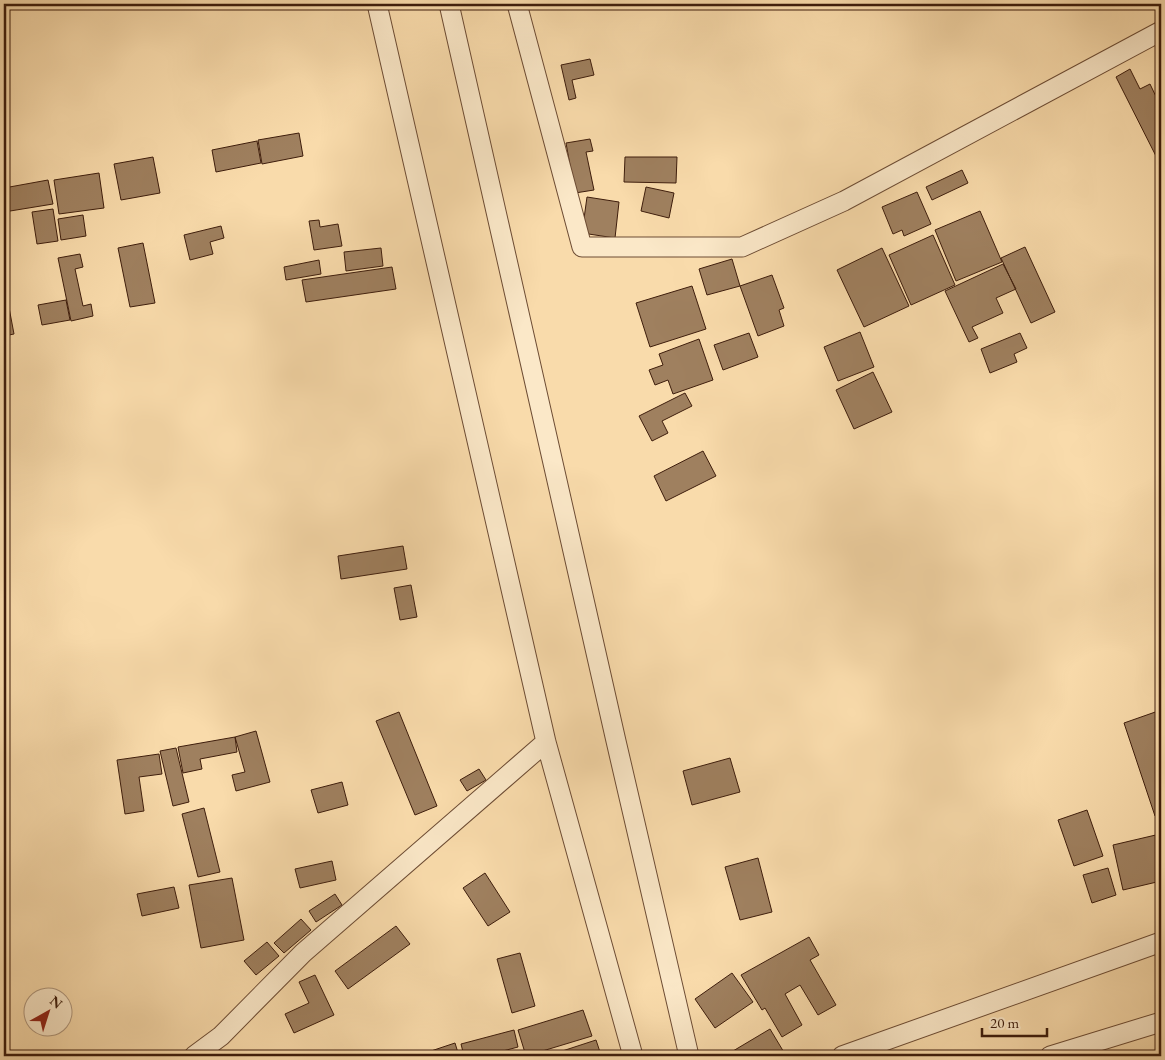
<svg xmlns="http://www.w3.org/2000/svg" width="1165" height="1060" font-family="'EB Garamond',serif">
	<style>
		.building { fill: #9f805f; stroke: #3e1d0c }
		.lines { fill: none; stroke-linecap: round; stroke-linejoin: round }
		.minor-casing { stroke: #6d4c34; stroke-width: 21 }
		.minor { stroke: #fbe8c8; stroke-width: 19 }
	</style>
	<rect width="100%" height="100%" fill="#f9dbab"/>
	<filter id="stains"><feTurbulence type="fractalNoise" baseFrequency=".004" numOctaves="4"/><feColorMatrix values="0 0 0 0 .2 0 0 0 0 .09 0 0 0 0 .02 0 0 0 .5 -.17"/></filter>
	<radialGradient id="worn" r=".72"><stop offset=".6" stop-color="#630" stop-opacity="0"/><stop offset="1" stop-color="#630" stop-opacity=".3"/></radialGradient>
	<path class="building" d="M590,59l4,16 -22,5 4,18 -7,2 -8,-35z
		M1130,69l10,20 10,-5 11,23v59l-45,-89z
		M299,133l4,23 -41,8 -4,-24z
		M590,139l3,12 -7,1 8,38 -19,3 -9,-50z
		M257,141l4,22 -45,9 -4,-22z
		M153,157l7,36 -39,7 -7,-36z
		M625,157h52l-1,26 -52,-1z
		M962,170l6,13 -36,17 -6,-13z
		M99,173l5,35 -45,6 -5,-34z
		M48,180l5,24 -49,8v-24z
		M646,187l28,6 -5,25 -28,-7z
		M917,192l14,32 -27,12 -2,-6 -9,4 -11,-27z
		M587,197l32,5 -4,36 -33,-5z
		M53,209l5,32 -21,3 -5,-32z
		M980,211l22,51 -46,19 -21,-51z
		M83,215l3,21 -25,4 -3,-21z
		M319,220l1,7 18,-3 4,22 -28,4 -5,-29z
		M221,226l3,12 -14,4 3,12 -23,6 -6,-25z
		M933,235l22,50 -44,20 -22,-50z
		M143,243l12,60 -25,4 -12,-59z
		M1025,247l30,65 -24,11 -30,-65z
		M381,248l2,18 -37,5 -2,-19z
		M882,248l27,58 -45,21 -27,-57z
		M80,254l3,13 -8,2 8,37 8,-2 2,12 -22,5 -13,-63z
		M732,259l8,27 -33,9 -8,-26z
		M319,260l2,14 -35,6 -2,-13z
		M1003,264l13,25 -20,9 7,15 -31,14 6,11 -9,4 -24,-51z
		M392,267l4,22 -90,13 -4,-22z
		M772,275l12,33 -5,2 5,16 -26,10 -18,-50z
		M4,281l10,53 -10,2z
		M692,286l14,43 -56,18 -14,-44z
		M66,300l4,20 -28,5 -4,-20z
		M860,332l14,35 -36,14 -14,-34z
		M749,333l9,24 -35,13 -9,-25z
		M1020,333l7,15 -13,6 3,8 -27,11 -9,-24z
		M699,339l14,41 -40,14 -5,-14 -13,5 -6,-15 14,-5 -4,-11z
		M873,372l19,40 -38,17 -18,-39z
		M685,393l7,13 -30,15 6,12 -16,8 -13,-25z
		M703,451l13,25 -50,25 -12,-25z
		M403,546l4,23 -66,10 -3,-23z
		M411,585l6,32 -17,3 -6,-32z
		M1161,710v27l-4,1 4,13v63l-6,2 -31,-93z
		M399,712l38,94 -22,9 -39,-94z
		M256,731l14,51 -34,9 -4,-16 13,-3 -10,-35z
		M235,737l2,15 -37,7 2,10 -19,4 -5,-26z
		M176,748l13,54 -16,4 -13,-55z
		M159,754l3,20 -23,3 5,34 -19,3 -8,-54z
		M730,758l10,34 -48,13 -9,-34z
		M479,769l7,11 -19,11 -7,-11z
		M342,782l6,23 -30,8 -7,-23z
		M204,808l16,64 -22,5 -16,-63z
		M1087,810l16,46 -29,10 -16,-46z
		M1160,834l1,7v40l-38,9 -10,-45z
		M758,858l14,54 -32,8 -15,-53z
		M332,861l4,19 -36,8 -5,-19z
		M1108,868l8,27 -24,8 -9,-28z
		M485,873l25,39 -22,14 -25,-38z
		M232,878l12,62 -43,8 -12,-63z
		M174,887l5,21 -37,8 -5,-22z
		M335,894l7,11 -26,17 -7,-11z
		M301,919l10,11 -27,23 -10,-10z
		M396,926l14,18 -62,45 -13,-18z
		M809,937l10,18 -9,5 26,45 -18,10 -18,-30 -15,9 17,31 -20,12 -17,-29 -3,2 -21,-35z
		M267,942l12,14 -23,19 -12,-14z
		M520,953l15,53 -23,7 -15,-54z
		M732,973l21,29 -38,26 -20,-29z
		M315,975l19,40 -40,18 -9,-19 24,-11 -10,-21z
		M583,1010l9,26 -66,20 -8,-26z
		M770,1029l15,25 -5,2h-44l-3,-5z
		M514,1030l4,17 -34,9h-20l-3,-12z
		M596,1040l5,15 -3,1h-51z
		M455,1043l4,13h-43z"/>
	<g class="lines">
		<defs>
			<path id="minor" d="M377,4l169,738 87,314
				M449,4l167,737 73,315
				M517,4l65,243h160l102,-46 317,-170
				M194,1056l27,-20 82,-83 243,-211
				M842,1056l319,-114
				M1050,1056l111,-34"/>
		</defs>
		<use href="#minor" class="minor-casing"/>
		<use href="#minor" class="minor"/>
	</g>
	<rect width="1165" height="1060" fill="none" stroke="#f9dbab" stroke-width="20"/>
	<rect x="5" y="5" width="1155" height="1050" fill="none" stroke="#3e1d0c" stroke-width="2.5"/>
	<rect x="10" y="10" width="1145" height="1040" fill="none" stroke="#3e1d0c"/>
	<g transform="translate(48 1012) rotate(39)"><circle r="24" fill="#fbe8c8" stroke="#af977d"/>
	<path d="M0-4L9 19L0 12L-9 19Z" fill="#8f2418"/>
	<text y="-8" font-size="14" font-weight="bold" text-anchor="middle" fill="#3e1d0c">N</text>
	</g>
	<path d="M982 1028v8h65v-8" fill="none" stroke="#3e1d0c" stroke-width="2.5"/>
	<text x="990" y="1028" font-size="15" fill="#3e1d0c" stroke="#fbe8c8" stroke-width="4" paint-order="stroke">20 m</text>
	<rect width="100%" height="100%" filter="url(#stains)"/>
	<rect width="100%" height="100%" fill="url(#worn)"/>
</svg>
